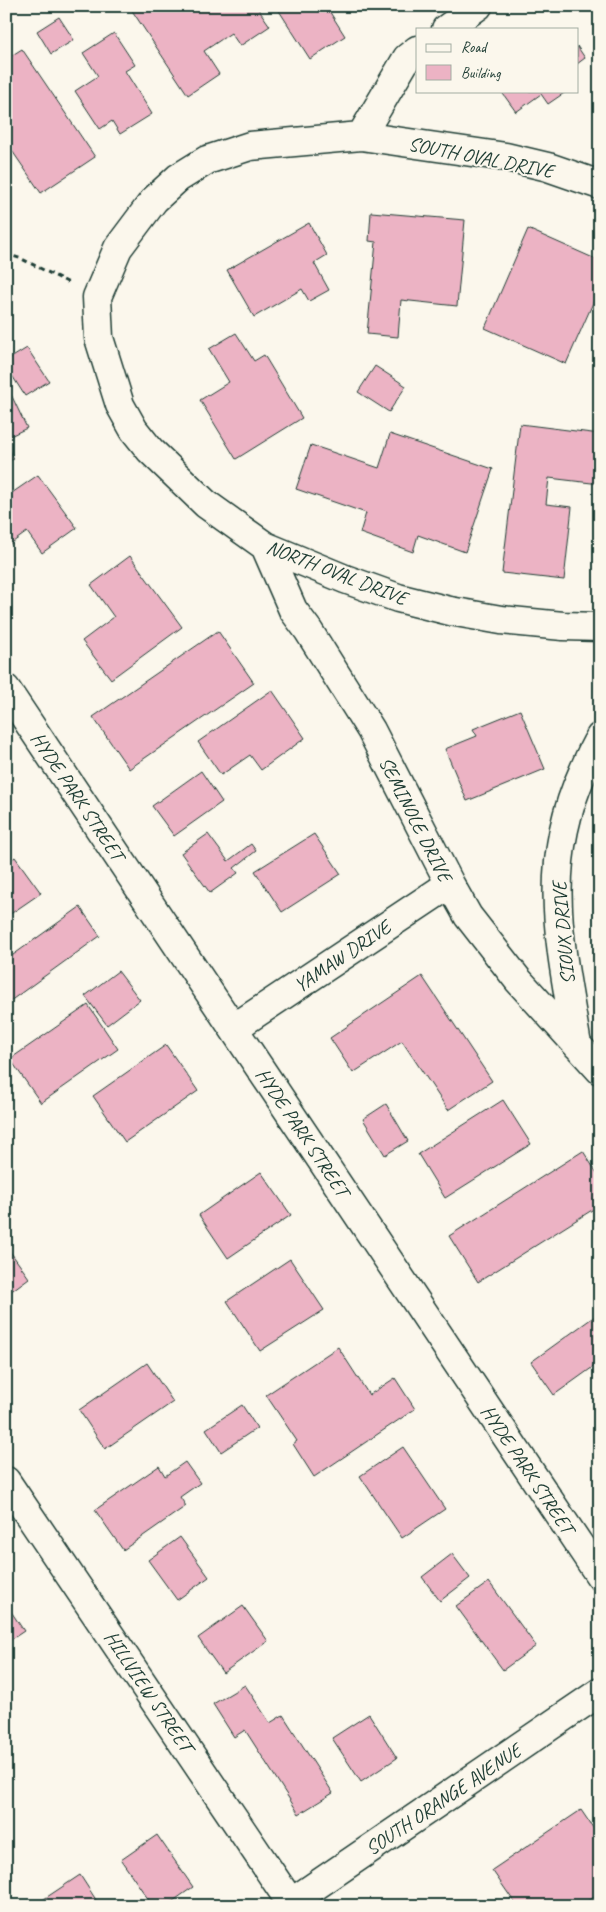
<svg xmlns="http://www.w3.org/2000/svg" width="606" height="1912" font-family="Caveat,sans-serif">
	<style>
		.building { fill: #ecb3c4; stroke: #1f3d34 }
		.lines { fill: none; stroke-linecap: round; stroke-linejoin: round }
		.street-casing { stroke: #1f3d34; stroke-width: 31 }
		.secondary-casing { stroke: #1f3d34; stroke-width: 31 }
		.path { stroke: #1f3d34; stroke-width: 3; stroke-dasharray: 5 4; stroke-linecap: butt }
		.street { stroke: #fbf7ec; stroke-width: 28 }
		.secondary { stroke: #fbf7ec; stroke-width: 28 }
		.labels { text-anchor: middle; stroke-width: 4; stroke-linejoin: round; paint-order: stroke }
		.street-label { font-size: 20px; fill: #1f3d34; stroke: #fbf7ec }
	</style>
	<rect width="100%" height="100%" fill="#fbf7ec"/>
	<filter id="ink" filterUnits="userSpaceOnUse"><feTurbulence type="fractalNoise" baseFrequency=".02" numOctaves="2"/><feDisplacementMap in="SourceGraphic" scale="10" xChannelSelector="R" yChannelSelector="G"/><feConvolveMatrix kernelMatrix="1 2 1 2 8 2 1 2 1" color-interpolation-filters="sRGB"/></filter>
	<g filter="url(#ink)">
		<path class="building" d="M129,6h26l3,5 8,-5h90l14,20 -30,20 -9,-13 -27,18 15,23 -31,21z
			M276,6h50l19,30 -35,23z
			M59,17l15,23 -23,14 -14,-23z
			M114,33l21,32 -10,6 27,43 -32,20 -8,-13 -12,8 -25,-38 23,-15 -15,-23z
			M577,46l8,12 -8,6z
			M22,49l73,108 -54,36 -35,-51v-83z
			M501,91h66l-19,13 -7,-10 -25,18z
			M371,212l94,8 -8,86 -56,-6 -3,37 -31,-3 9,-92 -7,-1z
			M309,223l18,32 -13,8 15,27 -20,11 -7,-12 -48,28 -27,-47z
			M528,229l72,32v26l-34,77 -81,-36z
			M236,333l18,28 10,-6 38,63 -66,41 -36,-59 29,-18 -20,-33z
			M27,348l22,33 -24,15 -19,-30v-5z
			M375,366l31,20 -17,26 -31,-20z
			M6,384l21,44 -21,10z
			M520,424l80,10v50l-51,-6 -3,26 26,3 -8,73 -62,-7z
			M390,434l103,35 -28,83 -47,-17 -5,17 -53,-19 6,-20 -70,-24 15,-44 68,23z
			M6,442l8,17 -8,3z
			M38,475l39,53 -35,25 -15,-21 -21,15v-50z
			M130,556l52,71 -71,52 -29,-38 32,-24 -23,-32z
			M218,631l36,52 -125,86 -36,-52z
			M272,690l33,48 -44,32 -11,-15 -29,20 -23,-33z
			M520,710l25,59 -78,32 -22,-52 32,-13 -4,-7z
			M201,771l21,31 -48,34 -22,-30z
			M208,834l20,27 23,-17 5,7 -22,17 4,5 -28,20 -29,-40z
			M314,834l27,40 -59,38 -27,-41z
			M15,857l26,36 -35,24v-54z
			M80,907l20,29 -94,68v-44z
			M118,971l22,29 -33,25 -22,-29z
			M422,976l70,105 -44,29 -46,-69 -49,32 -23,-35z
			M88,1005l30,44 -77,54 -31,-44z
			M166,1045l32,46 -73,51 -32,-46z
			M503,1100l28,44 -86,54 -27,-44z
			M386,1104l22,37 -23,14 -22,-36z
			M583,1151l17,27v27l-122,77 -29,-46z
			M261,1172l30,43 -63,43 -29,-43z
			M9,1250l20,28 -23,17v-43z
			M290,1259l34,51 -64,41 -33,-50z
			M595,1316l5,6v40l-46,33 -23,-33z
			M338,1347l31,48 26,-17 20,31 -101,68 -21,-33 4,-3 -31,-46z
			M147,1363l26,39 -68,47 -26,-39z
			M242,1405l15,23 -36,24 -15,-23z
			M403,1447l42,62 -43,29 -42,-62z
			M185,1462l15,21 -20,14 6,9 -63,44 -28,-40 64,-44 6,10z
			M180,1537l29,40 -32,23 -29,-40z
			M452,1554l18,24 -30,23 -18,-24z
			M489,1582l47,64 -33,24 -47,-64z
			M6,1604l18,27 -18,12z
			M243,1606l25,35 -45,32 -25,-35z
			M245,1685l25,38 13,-8 50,78 -34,21 -54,-84 -11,7 -21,-33z
			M369,1714l28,44 -36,24 -29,-44z
			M581,1810l19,28v55l-19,13h-64l-25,-36z
			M157,1835l36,52 -27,19h-13l-32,-46z
			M80,1875l20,31h-60l-2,-3z"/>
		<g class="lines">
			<defs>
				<path id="street" d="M446,29l32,-23
					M361,136l46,-78 10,-8
					M600,185l-52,-18 -42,-10 -145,-21 -111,10 -43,14 -29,18 -24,22 -36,48 -21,49 2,41 21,67 14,25 16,20 56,54 59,42 80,33 53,19 52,13 51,9 62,6 37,1
					M265,546l28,64 15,20 63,100 79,154 18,32 50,64 82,90
					M6,689l594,887
					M234,1028l216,-144
					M577,1045c-16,-97 -37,-179 6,-273 5,-12 10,-24 17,-35
					M6,1481l287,425"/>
				<path id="secondary" d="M286,1906l314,-214"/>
			</defs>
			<use href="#street" class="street-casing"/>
			<use href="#secondary" class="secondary-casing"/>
			<path class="path" d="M6,254l16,5 49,25"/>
			<use href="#street" class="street"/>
			<use href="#secondary" class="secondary"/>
		</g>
	</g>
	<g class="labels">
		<g class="street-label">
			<text transform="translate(481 157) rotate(11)" y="7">SOUTH OVAL DRIVE</text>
			<text transform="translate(337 572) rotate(21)" y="7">NORTH OVAL DRIVE</text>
			<text transform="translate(78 796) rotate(56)" y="7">HYDE PARK STREET</text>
			<text transform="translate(416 819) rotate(63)" y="7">SEMINOLE DRIVE</text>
			<text transform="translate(563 933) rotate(-95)" y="7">SIOUX DRIVE</text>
			<text transform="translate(342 956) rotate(-34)" y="7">YAMAW DRIVE</text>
			<text transform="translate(303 1132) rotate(56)" y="7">HYDE PARK STREET</text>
			<text transform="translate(528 1469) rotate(56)" y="7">HYDE PARK STREET</text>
			<text transform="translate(149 1691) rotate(56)" y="7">HILLVIEW STREET</text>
			<text transform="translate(443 1799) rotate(-34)" y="7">SOUTH ORANGE AVENUE</text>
		</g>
	</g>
	<rect width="606" height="1912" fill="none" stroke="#fbf7ec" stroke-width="25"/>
	<rect x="12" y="12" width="581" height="1887" fill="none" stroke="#1f3d34" stroke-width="2" filter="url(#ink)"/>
	<rect x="416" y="28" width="162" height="65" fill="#fbf7ec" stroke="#a3ada2"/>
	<rect x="426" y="44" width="25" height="8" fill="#fbf7ec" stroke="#a3ada2"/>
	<text x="461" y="52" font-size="15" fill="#1f3d34">Road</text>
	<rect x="426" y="65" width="25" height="15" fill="#ecb3c4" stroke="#a3ada2"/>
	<text x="461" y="78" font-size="15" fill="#1f3d34">Building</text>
</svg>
